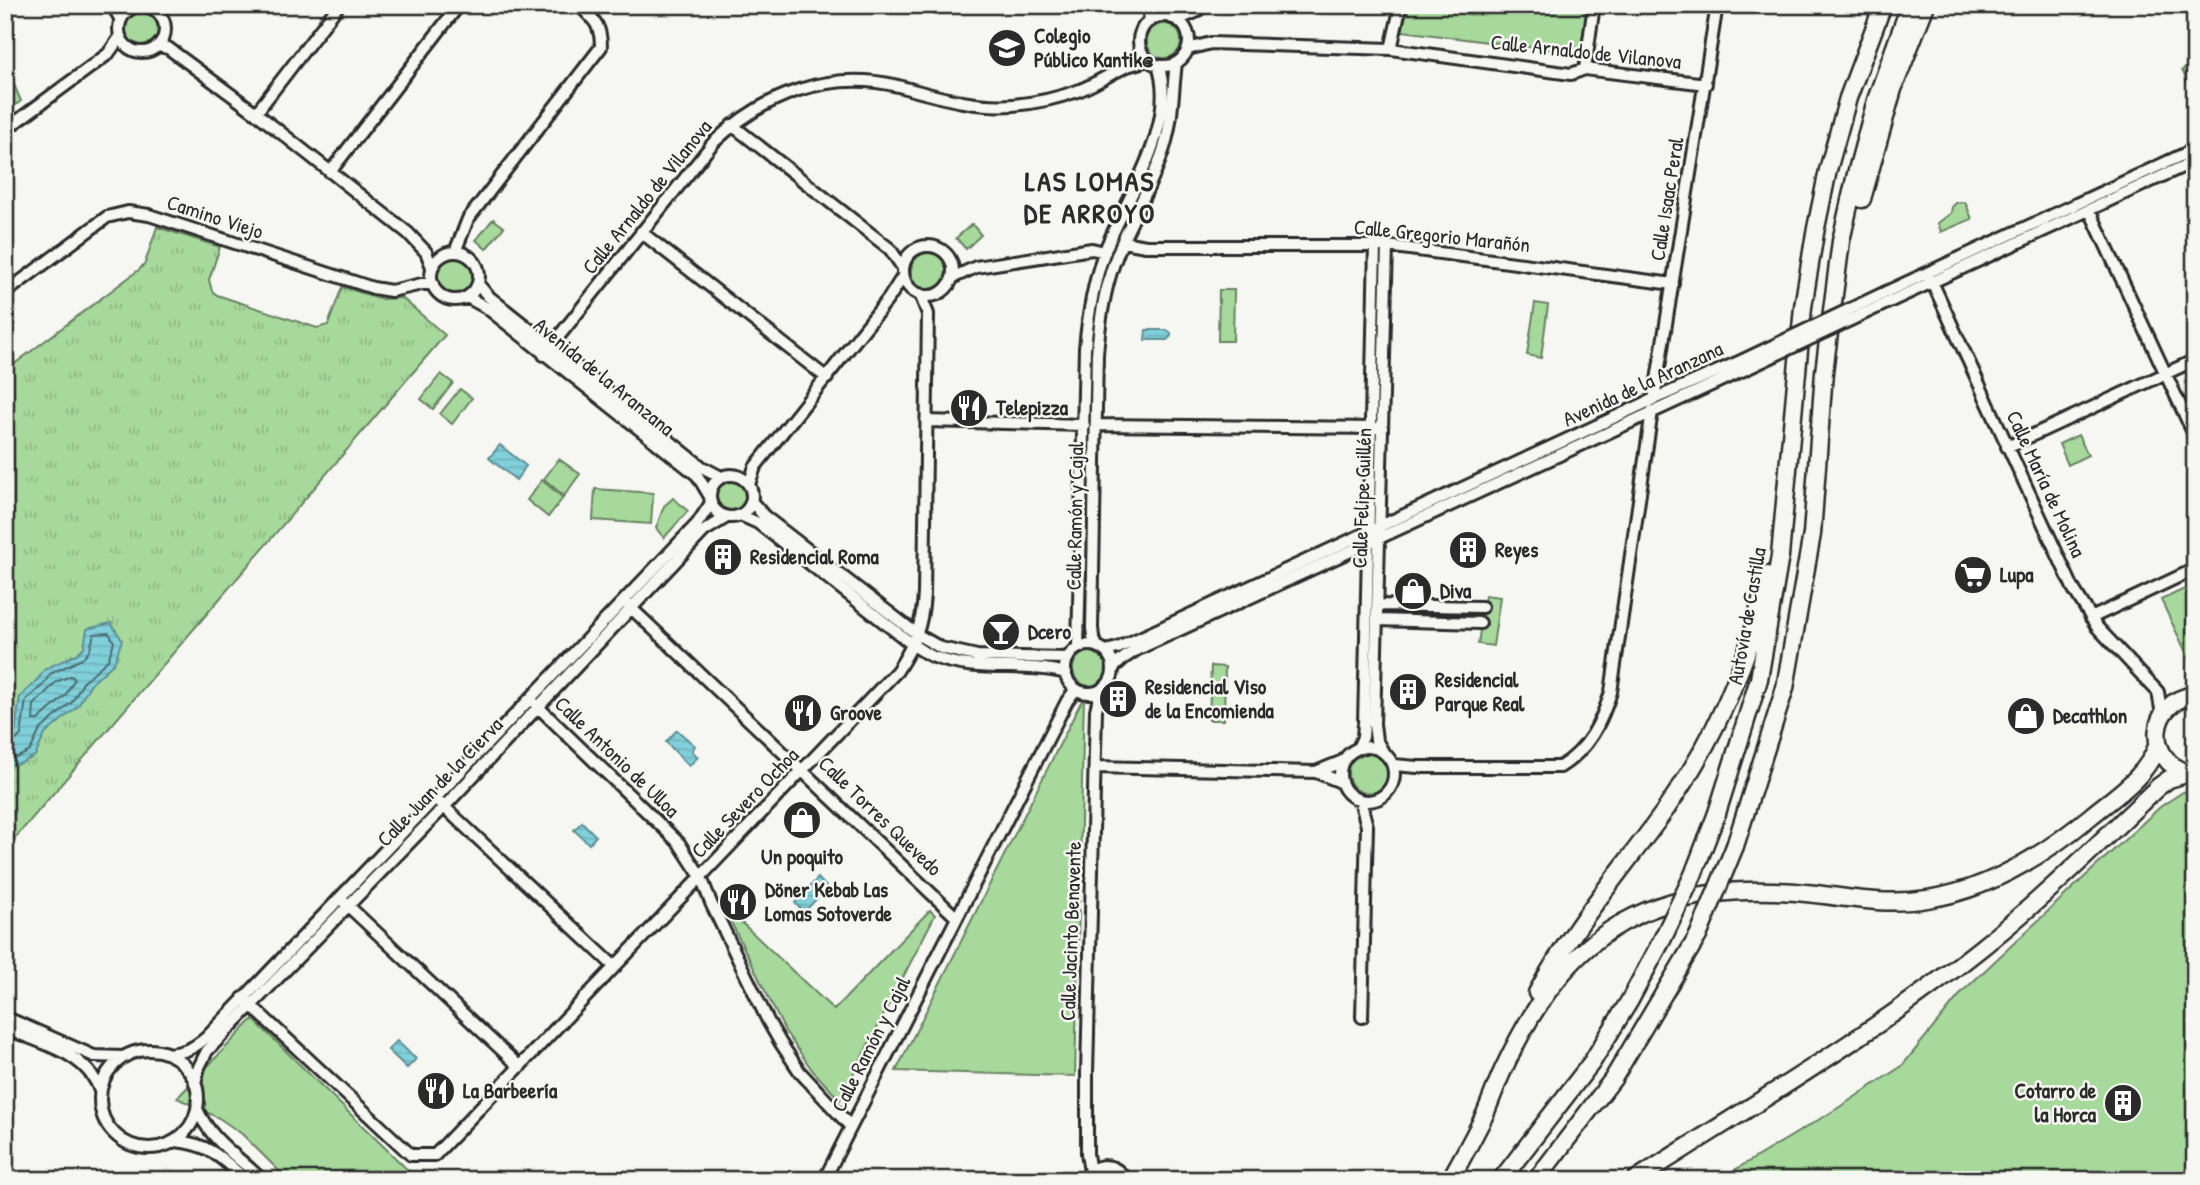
<svg xmlns="http://www.w3.org/2000/svg" width="2200" height="1185" font-family="'Patrick Hand',sans-serif">
	<style>
		.grass { fill: url(#grass-tufts); stroke: #688263; stroke-width: 2 }
		.green { fill: #a6d99b; stroke: #688263; stroke-width: 2 }
		.water { fill: url(#water-rules); stroke: #5e8e95; stroke-width: 2 }
		.lines { fill: none; stroke-linecap: round; stroke-linejoin: round }
		.shore { stroke: #4d6d71; stroke-width: 2 }
		.minor-casing { stroke: #2b2b2b; stroke-width: 16 }
		.highway-casing { stroke: #2b2b2b; stroke-width: 21 }
		.minor { stroke: #f6f6f2; stroke-width: 10 }
		.highway { stroke: #f6f6f2; stroke-width: 16 }
		.minor-bridge-casing { stroke: #2b2b2b; stroke-width: 16; stroke-linecap: butt }
		.highway-bridge-casing { stroke: #2b2b2b; stroke-width: 21; stroke-linecap: butt }
		.minor-bridge { stroke: #f6f6f2; stroke-width: 10 }
		.highway-bridge { stroke: #f6f6f2; stroke-width: 16 }
		.labels { text-anchor: middle; stroke-width: 5; stroke-linejoin: round; paint-order: stroke }
		.poi-label { font-size: 21px; font-weight: bold; fill: #2b2b2b; stroke: #f6f6f2; text-anchor: start }
		.street-label { font-size: 21px; fill: #2b2b2b; stroke: #f6f6f2 }
		.district-label { font-size: 28px; font-weight: bold; letter-spacing: 2px; fill: #2b2b2b; stroke: #f6f6f2 }
	</style>
	<defs>
		<pattern id="grass-tufts" width="24" height="20" patternUnits="userSpaceOnUse" patternTransform="scale(1.75)"><rect width="24" height="20" fill="#a6d99b"/><path d="M3 7l-1-3M5 7V3M7 7l1-3M15 17l-1-3M17 17v-4M19 17l1-3" fill="none" stroke="#8fba86"/></pattern>
		<pattern id="water-rules" width="6" height="5" patternUnits="userSpaceOnUse" patternTransform="scale(1.75)"><rect width="6" height="5" fill="#80d0db"/><path d="M0 2.5h6" fill="none" stroke="#6fb3bc"/></pattern>
	</defs>
	<rect width="100%" height="100%" fill="#f6f6f2"/>
	<filter id="ink" filterUnits="userSpaceOnUse"><feTurbulence type="fractalNoise" baseFrequency=".0143" numOctaves="2"/><feDisplacementMap in="SourceGraphic" scale="14" xChannelSelector="R" yChannelSelector="G"/><feConvolveMatrix kernelMatrix="1 2 1 2 8 2 1 2 1" color-interpolation-filters="sRGB"/></filter>
	<g filter="url(#ink)">
		<path class="grass" d="M157,227l63,20 -11,33 3,11 5,4 100,33 11,-3 14,-38 40,12 20,-1 43,37 -440,515v-479l135,-102 5,-6z"/>
		<path class="green" d="M1401,5h187l-6,49 -188,-24z
			M124 30a17 17 0 1 1 34 0a17 17 0 1 1-34 0Z
			M1147 41a17 17 0 1 1 34 0a17 17 0 1 1-34 0Z
			M5,64l16,37 -16,12z
			M2195,64v35l-13,-29z
			M1965,202l7,17 -31,13 -3,-9 13,-10 1,-6 4,-4z
			M493,219l11,8 -18,22 -10,-9z
			M972,224l9,11 -15,14 -10,-11z
			M911 271a18 18 0 1 1 36 0a18 18 0 1 1-36 0Z
			M435 276a20 20 0 1 1 40 0a20 20 0 1 1-40 0Z
			M1219,290h15l-1,51h-15z
			M1535,303l13,2 -7,53 -14,-3z
			M441,374l12,9 -20,26 -12,-10z
			M460,389l12,9 -20,26 -12,-10z
			M2078,435l10,20 -20,10 -9,-21z
			M559,459l21,15 -16,22 -20,-17z
			M542,480l21,18 -15,19 -21,-17z
			M717 496a14 14 0 1 1 28 0a14 14 0 1 1-28 0Z
			M595,489l58,4 -2,31 -58,-4z
			M673,498l15,13 -24,27 -8,-10 8,-22z
			M2195,584v87l-34,-71z
			M1485,595l15,2 -7,49 -15,-2z
			M1073 669a17 17 0 1 1 34 0a17 17 0 1 1-34 0Z
			M1211,666l14,1 -1,53h-15z
			M1084,696l-9,380 -179,-5z
			M1348 773a20 20 0 1 1 40 0a20 20 0 1 1-40 0Z
			M2195,790v390h-477l117,-70 67,-44 60,-74 115,-108 83,-77 23,-15z
			M722,904l112,106 96,-100 5,5 -95,185 -27,-29 -28,-40z
			M253,1019l165,161h-130l-46,-46 -23,-16 -42,-20z"/>
		<path class="water" d="M1146,330h21l4,3v3l-4,4h-22z
			M500,445l26,21 -10,14 -27,-22z
			M111,623l11,17 -8,23 -24,22 -12,21 -33,28 -10,22 -14,7 -11,2 -5,-3v-21l10,-10 5,-34 17,-17 8,-11 32,-15 7,-7 3,-18z
			M677,730l18,16 -3,5 6,6 -9,9 -23,-24z
			M582,822l14,14 -7,8 -15,-14z
			M818,878l9,10 -23,24 -9,-9z
			M397,1041l19,18 -9,9 -19,-18z"/>
		<g class="lines">
			<path class="shore" d="M70,676l3,1 1,3 -9,16 -27,24h-5l1,-15 22,-23z
				M5,745l7,-1 9,-9 5,-35 17,-15 7,-11 32,-15 8,-10 4,-15 15,-1 5,9 -6,18 -24,21 -12,21 -32,28 -10,21 -12,6h-13"/>
			<defs>
				<path id="minor" d="M112,5l9,15
					M1148,5l2,16
					M1164,5l8,13
					M119 29a23 23 0 1 1 46 0a23 23 0 1 1-46 0Z
					M1139 41a25 25 0 1 1 50 0a25 25 0 1 1-50 0Z
					M1177,20l19,-8 7,-7
					M158,46l10,2 88,65 152,120 18,19 6,15
					M1188,49l23,-6 180,6 180,25 14,-5 121,15
					M1391,49l10,-44
					M1585,69l9,-64
					M256,113l83,-108
					M732,125l158,124 13,19
					M5,130l103,-76 12,-17
					M330,172l129,-167
					M2090,211l105,226
					M641,232l186,146
					M1123,242l23,4h241l286,38
					M903 271a25 25 0 1 1 50 0a25 25 0 1 1-50 0Z
					M455,252l13,-33 133,-172c0,-23 -7,-27 -22,-42
					M431 276a24 24 0 1 1 48 0a24 24 0 1 1-48 0Z
					M1928,273l145,315 24,39 61,65 4,23
					M952,278l24,-11 116,-18 13,3
					M478,284l10,12 214,171 19,10
					M1886,292l309,-143
					M5,293l102,-76 21,-5 21,3 224,73 18,3 31,-7h11
					M467,297l20,11 210,167 12,20
					M1891,301l304,-140
					M544,355l169,-212c50,-48 116,-74 185,-57 38,10 74,22 115,19 22,-2 46,-7 67,-15 15,-6 28,-15 43,-22 7,-4 17,-5 25,-8
					M1654,399l63,-394
					M926,421l158,4
					M1096,425l280,3
					M2007,447l188,-87
					M710 496a21 21 0 1 1 42 0a21 21 0 1 1-42 0Z
					M749,484l6,-17 134,-169 14,-22
					M752,502l12,14 154,119 23,13 36,8 91,2
					M740,515l18,8 155,122c8,5 16,11 24,13 42,15 86,4 129,15
					M628,605l328,312
					M1378,605l104,2
					M2091,618l104,-49
					M1377,620l103,3
					M1065 669a24 24 0 1 1 48 0a24 24 0 1 1-48 0Z
					M1097,646l-4,-9 -1,-9 5,-274c2,-25 5,-50 12,-75 12,-44 38,-82 53,-125 11,-30 10,-60 14,-91
					M1078,648l7,-300c3,-32 8,-64 19,-95 21,-54 75,-127 54,-188
					M1105,651l13,-3 536,-249 89,-39
					M1113,668l11,-10 12,-8 610,-281
					M534,703l145,140 22,34 10,26 57,118 12,21 20,30 51,55
					M1340 774a27 27 0 1 1 54 0a27 27 0 1 1-54 0Z
					M1358,748l5,-11 1,-13 11,-478
					M1382,750l-6,-10 -2,-16 13,-478
					M1394,765l23,2h143c29,-18 41,-44 51,-75l41,-281
					M1095,767l221,5 25,10
					M1316,772l27,-11
					M1360,800l7,26 -5,191
					M440,803l175,164
					M344,902l176,165
					M243,998l168,157h24l462,-484c18,-28 25,-44 27,-77l4,-280 -8,-20
					M5,1017l89,39 29,1
					M5,1028c34,15 82,24 95,63
					M100 1099a49 49 0 1 1 98 0a49 49 0 1 1-98 0Z
					M168,1054c17,-2 25,-5 39,-17l490,-513 14,-21
					M195,1083l4,-16 8,-16 237,-244 260,-276 23,-14
					M197,1109c14,32 41,47 65,71
					M175,1141c35,3 45,16 71,39
					M1090,1172l-3,-18v-81l9,-363 5,-20
					M824,1180l243,-479 9,-12
					M1085,1180c10,-19 30,-18 41,0"/>
				<path id="highway" d="M1862,199l31,-110 33,-84
					M2189,774c-45,-14 -41,-73 6,-79
					M1717,813l42,-134 21,-123 23,-249 12,-74 13,-63 20,-72 35,-93
					M1735,846l50,-158 27,-154 12,-162 17,-131 15,-67 20,-74 34,-95
					M1537,993c35,-66 86,-124 129,-184 28,-40 53,-86 71,-132 14,-32 22,-68 30,-102
					M1450,1180c12,-22 24,-43 35,-66 6,-14 11,-29 18,-44 25,-54 58,-108 109,-141 61,-39 133,-43 204,-35 37,5 74,11 111,5 62,-9 117,-44 164,-83 24,-20 58,-41 67,-73
					M1501,1180l91,-118 38,-62 33,-62
					M1536,1180l77,-101 85,-143
					M1635,1180c117,-75 237,-145 346,-232 62,-49 119,-106 177,-161l11,-8 17,-5"/>
			</defs>
			<use href="#minor" class="minor-casing"/>
			<use href="#highway" class="highway-casing"/>
			<use href="#minor" class="minor"/>
			<use href="#highway" class="highway"/>
			<defs>
				<path id="minor-bridge" d="M1743,360l143,-68
					M1746,369l145,-68"/>
				<path id="highway-bridge" d="M1698,936l37,-90
					M1663,938l30,-63 24,-62"/>
			</defs>
			<use href="#minor-bridge" class="minor-bridge-casing"/>
			<use href="#highway-bridge" class="highway-bridge-casing"/>
			<use href="#minor-bridge" class="minor-bridge"/>
			<use href="#highway-bridge" class="highway-bridge"/>
		</g>
	</g>
	<defs>
		<symbol id="school-disc" viewBox="-11 -11 22 22"><circle r="9.5" fill="#2b2b2b" stroke="#f6f6f2"/><path d="M0-5L7-2L0 1L-7-2ZM-4 1L0 2.5L4 1V4Q0 6-4 4Z" fill="#fff"/></symbol>
		<symbol id="restaurant-disc" viewBox="-11 -11 22 22"><circle r="9.5" fill="#2b2b2b" stroke="#f6f6f2"/><path d="M-5-6h1v4h1v-4h1v4h1v-4h1v5L-1.5 .5V6h-2V.5L-5-1ZM5-6V6H3V1.5H1.5Q1.5-4 5-6Z" fill="#fff"/></symbol>
		<symbol id="building-disc" viewBox="-11 -11 22 22"><circle r="9.5" fill="#2b2b2b" stroke="#f6f6f2"/><path d="M-4-6H4V6H1V3H-1V6H-4ZM-2.5-4.3h1.7v1.8h-1.7ZM.8-4.3h1.7v1.8H.8ZM-2.5-1h1.7V.8h-1.7ZM.8-1h1.7V.8H.8Z" fill="#fff"/></symbol>
		<symbol id="supermarket-disc" viewBox="-11 -11 22 22"><circle r="9.5" fill="#2b2b2b" stroke="#f6f6f2"/><path d="M-6-5.5h2.5l.6 2H6L4.5 2H-2.5L-4.4-4H-6ZM-1.5 3.2a1.3 1.3 0 1 0 .1 0ZM3 3.2a1.3 1.3 0 1 0 .1 0Z" fill="#fff"/></symbol>
		<symbol id="shop-disc" viewBox="-11 -11 22 22"><circle r="9.5" fill="#2b2b2b" stroke="#f6f6f2"/><path d="M-5-2.5h2.3a2.7 3.5 0 0 1 5.4 0H5L5.5 6h-11ZM-1.5-2.5h3a1.5 2.3 0 0 0-3 0Z" fill="#fff"/></symbol>
		<symbol id="bar-disc" viewBox="-11 -11 22 22"><circle r="9.5" fill="#2b2b2b" stroke="#f6f6f2"/><path d="M-6-5H6L.8 .8V4.5H3.5V6h-7V4.5H-.8V.8Z" fill="#fff"/></symbol>
	</defs>
	<g fill-rule="evenodd">
		<use href="#school-disc" x="985" y="26" width="44" height="44"/>
		<use href="#restaurant-disc" x="947" y="386" width="44" height="44"/>
		<use href="#building-disc" x="1446" y="528" width="44" height="44"/>
		<use href="#building-disc" x="701" y="535" width="44" height="44"/>
		<use href="#supermarket-disc" x="1951" y="553" width="44" height="44"/>
		<use href="#shop-disc" x="1391" y="569" width="44" height="44"/>
		<use href="#bar-disc" x="979" y="610" width="44" height="44"/>
		<use href="#building-disc" x="1386" y="670" width="44" height="44"/>
		<use href="#building-disc" x="1096" y="677" width="44" height="44"/>
		<use href="#restaurant-disc" x="781" y="691" width="44" height="44"/>
		<use href="#shop-disc" x="2004" y="694" width="44" height="44"/>
		<use href="#shop-disc" x="780" y="798" width="44" height="44"/>
		<use href="#restaurant-disc" x="716" y="880" width="44" height="44"/>
		<use href="#restaurant-disc" x="414" y="1069" width="44" height="44"/>
		<use href="#building-disc" x="2101" y="1081" width="44" height="44"/>
	</g>
	<g class="labels">
		<g class="poi-label">
			<text x="1034" y="43">Colegio<tspan x="1034" dy="24">Público Kantik@</tspan></text>
			<text x="996" y="415">Telepizza</text>
			<text x="1495" y="557">Reyes</text>
			<text x="750" y="564">Residencial Roma</text>
			<text x="2000" y="582">Lupa</text>
			<text x="1440" y="598">Diva</text>
			<text x="1028" y="639">Dcero</text>
			<text x="1435" y="687">Residencial<tspan x="1435" dy="24">Parque Real</tspan></text>
			<text x="1145" y="694">Residencial Viso<tspan x="1145" dy="24">de la Encomienda</tspan></text>
			<text x="830" y="720">Groove</text>
			<text x="2053" y="723">Decathlon</text>
			<text x="802" y="864" text-anchor="middle">Un poquito</text>
			<text x="765" y="897">Döner Kebab Las<tspan x="765" dy="24">Lomas Sotoverde</tspan></text>
			<text x="463" y="1098">La Barbeería</text>
			<text x="2096" y="1098" text-anchor="end">Cotarro de<tspan x="2096" dy="24">la Horca</tspan></text>
		</g>
		<g class="street-label">
			<text transform="translate(1586 52) rotate(6)" y="7">Calle Arnaldo de Vilanova</text>
			<text transform="translate(647 197) rotate(-51)" y="7">Calle Arnaldo de Vilanova</text>
			<text transform="translate(1667 199) rotate(-81)" y="7">Calle Isaac Peral</text>
			<text transform="translate(215 217) rotate(18)" y="7">Camino Viejo</text>
			<text transform="translate(1442 236) rotate(6)" y="7">Calle Gregorio Marañón</text>
			<text transform="translate(604 377) rotate(39)" y="7">Avenida de la Aranzana</text>
			<text transform="translate(1643 384) rotate(-25)" y="7">Avenida de la Aranzana</text>
			<text transform="translate(2046 484) rotate(65)" y="7">Calle María de Molina</text>
			<text transform="translate(1362 498) rotate(-88)" y="7">Calle Felipe Guillén</text>
			<text transform="translate(1075 516) rotate(-89)" y="7">Calle Ramón y Cajal</text>
			<text transform="translate(1747 616) rotate(-80)" y="7">Autovía de Castilla</text>
			<text transform="translate(617 757) rotate(44)" y="7">Calle Antonio de Ulloa</text>
			<text transform="translate(440 782) rotate(-46)" y="7">Calle Juan de la Cierva</text>
			<text transform="translate(745 803) rotate(-46)" y="7">Calle Severo Ochoa</text>
			<text transform="translate(880 816) rotate(44)" y="7">Calle Torres Quevedo</text>
			<text transform="translate(1071 931) rotate(-88)" y="7">Calle Jacinto Benavente</text>
			<text transform="translate(871 1044) rotate(-63)" y="7">Calle Ramón y Cajal</text>
		</g>
		<g class="district-label">
			<text x="1090" y="191">LAS LOMAS<tspan x="1090" dy="32">DE ARROYO</tspan></text>
		</g>
	</g>
	<rect width="2200" height="1185" fill="none" stroke="#f6f6f2" stroke-width="28"/>
	<rect x="14" y="14" width="2172" height="1157" fill="none" stroke="#2b2b2b" stroke-width="2.5" filter="url(#ink)"/>
</svg>
